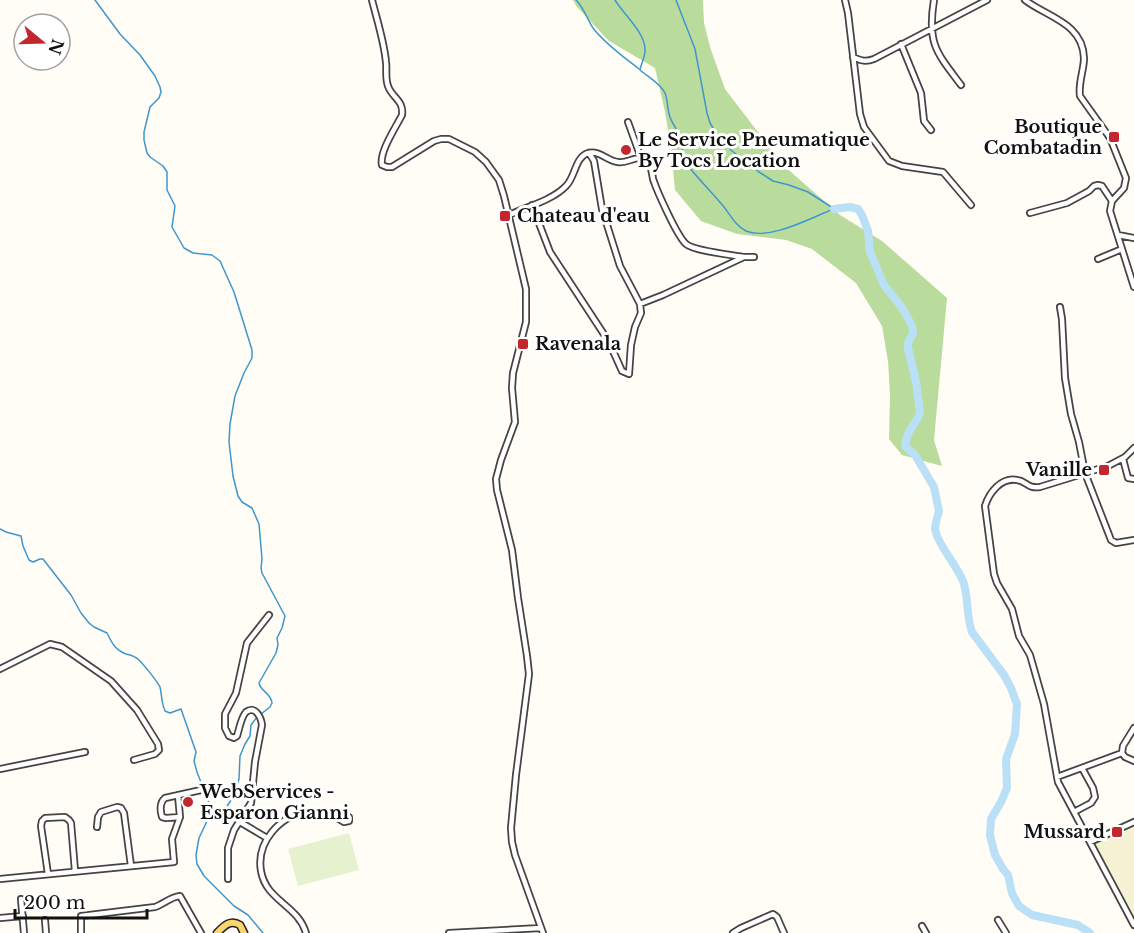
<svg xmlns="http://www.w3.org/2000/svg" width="1134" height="933" font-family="'Libre Baskerville',serif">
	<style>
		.farmland { fill: #f6f3d4 }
		.forest { fill: #b9dc9c }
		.pitch { fill: #e6f2cf }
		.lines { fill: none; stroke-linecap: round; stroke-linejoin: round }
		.stream { stroke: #3f96cf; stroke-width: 1.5 }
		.river { stroke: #b9e0f7; stroke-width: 8 }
		.minor-casing { stroke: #444; stroke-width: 8 }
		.major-casing { stroke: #222; stroke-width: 9 }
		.minor { stroke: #fff; stroke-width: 4.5 }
		.major { stroke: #f9d66b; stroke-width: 6 }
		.poi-dot { fill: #c4262e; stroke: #fff; stroke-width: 2 }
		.labels { text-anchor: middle; stroke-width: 6; stroke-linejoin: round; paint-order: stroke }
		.poi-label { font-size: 18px; font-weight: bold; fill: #111; stroke: #fff; text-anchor: start }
	</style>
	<rect width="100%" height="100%" fill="#fffdf5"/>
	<path class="farmland" d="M1134,826v91l-40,-73z"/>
	<path class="forest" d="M573,0h130l1,23 6,24 15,42 58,76 57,50 42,26 65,57 -13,142 8,26 -40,-11 -13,-16 1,-44 -2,-34 -6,-35 -26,-43 -44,-34 -26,-9 -49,-6 -36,-13 -26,-31 -4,-42 -6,-36 -10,-44 -46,-27 -32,-34z"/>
	<path class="pitch" d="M349,833l10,37 -61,16 -10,-37z"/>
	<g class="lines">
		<path class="stream" d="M95,0l25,34 20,21 15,21 5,11 1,5 -2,6 -9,9 -6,25v8l3,13 3,4 13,9 4,6v18l8,16 -3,21 12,21 9,5 19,2 8,6 14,31 18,58v8l-8,15 -9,23 -5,28 -1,18 4,34 5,20 4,6 10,6 7,16 3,35 -1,9 1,5 23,43 -3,12 -5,10 1,7 -2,8 -17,30c2,9 12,10 13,20l-2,4 -9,7
			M576,0c8,8 11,19 17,28 12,16 31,29 46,41
			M615,0c9,15 31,33 30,51 0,6 -4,13 -5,19 8,7 20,13 25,23 3,7 2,16 5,24 2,6 6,11 9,17 4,8 3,18 6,28 12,16 27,30 39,45 7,9 12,19 22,24 24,10 66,-14 88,-22
			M676,0l19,49 12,64 3,10 9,15 13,13 27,21 14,9 16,4 19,7 25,16
			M0,529l6,3 15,4 2,10 6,14 4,2 7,-3h3l28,36 10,18 8,10 5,4 13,6c5,10 8,17 19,21 5,1 9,2 13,6 5,5 18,21 21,27 2,8 1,15 5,24l5,2 11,-4 15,43 -2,9 3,11 16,41
			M257,717l-6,8 -1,11 -5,8 -5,12 -1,23 -6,18 -7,11 -5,3 -8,2 -5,6 -9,19 -3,17 1,9 7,12 30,30 14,9 15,18"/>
		<path class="river" d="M834,209l16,-2 8,2 4,6 6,16 2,21 14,33 19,24 9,17 1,7 -5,10v5l8,34 4,31c-5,12 -14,19 -15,33l10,9 19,32 5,24 -3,11 -1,7 2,7c7,16 19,29 26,45 6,17 3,35 9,51l32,43 7,13 6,16 -2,30 -9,25 1,29 -6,14 -10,17 -1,16 5,20 8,14 5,6 4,18 3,6 4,7 13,9 46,10 12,8"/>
		<defs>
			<path id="minor" d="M372,0c5,20 12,41 14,62 1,7 -1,16 2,24 4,12 16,14 14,29 -6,12 -23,37 -20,50l5,2h5l42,-26 7,-2h8l26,13 11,10 13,18 5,16 22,93v33l-13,51 -1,15 3,34 -14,38 -5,19 1,11 15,60 6,48 9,58 2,18 -13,101 -5,53 1,14 3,13 28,78
				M845,0l3,13 12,101 4,13 25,34 13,5 41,6 28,33
				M934,0c-7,43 2,52 27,85
				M1025,0c22,17 58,23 59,58 0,12 -6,25 -4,38l30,42 16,40 -2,10 -12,13 -2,10 24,76
				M901,44l20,49 3,28 7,9
				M853,57c8,4 13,5 21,2l113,-59
				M628,122l13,36
				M532,205l18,47 59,90 13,29 7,3 2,-29 4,-18 6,-14 -1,-9 -20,-38 -18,-57 -8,-48 -5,-8
				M1030,213l37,-10 22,-12 5,-5 4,-1 4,1 10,15
				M509,215c17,-8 44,-15 57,-29 9,-8 9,-29 22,-33 12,-3 19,8 30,9 9,2 18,-7 26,-3 7,2 8,14 9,20 4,12 24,57 33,65 8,7 46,11 58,13
				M1118,235l16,3
				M1098,259l24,-10
				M640,304l23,-9 81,-38h10
				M1060,307l2,12 3,59 6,36 8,28 6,31 26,67 5,3 18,-3
				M1134,448l-9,9 -17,9 -68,21c-13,2 -13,-6 -23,-7 -16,-3 -28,13 -32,26l9,68 3,9 15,26 7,27 11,19 14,49 14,78 76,143
				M1123,459l5,19 6,1
				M0,669l50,-25 12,3 49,34 26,29 21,34 1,6 -4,4 -21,6
				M1122,753l3,4 9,4
				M0,769l85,-17
				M1057,777l65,-24 1,-7 11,-18
				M1074,812l17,-9 4,-6 -2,-9 -11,-20
				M180,817l-14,1 -4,-1c-2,-7 -3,-14 3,-19l36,-8
				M240,822l27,16
				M97,827l1,-10 3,-5 16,-5 4,1 3,5 7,53
				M1090,842l44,-20
				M48,874l-7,-48 1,-5 3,-3 20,-1 4,3 2,3 4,48
				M0,879l174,-17 -2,-23 8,-22 -2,-22
				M228,879v-31l6,-18 17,-27 4,-41 7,-37c-1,-8 -7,-20 -16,-13 -5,5 -7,18 -9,24l-3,2 -5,-2 -4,-8v-14l11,-21 11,-50 22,-28
				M21,899l3,34
				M0,918l23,-2
				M45,920l1,13
				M998,920l8,13
				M922,926l4,7
				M81,933v-17l74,-9c9,-3 15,-10 25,-11l21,37
				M306,933c-8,-28 -40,-32 -45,-62 -5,-29 19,-56 47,-59 9,-1 18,4 27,4 6,0 9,-1 14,1v4l-5,1 -10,-6
				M449,933l92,-5
				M733,933l8,-5 32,-14 4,3 7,16"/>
			<path id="major" d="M217,933c7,-7 13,-14 23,-8l4,8"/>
		</defs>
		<use href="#minor" class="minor-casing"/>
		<use href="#major" class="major-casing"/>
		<use href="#minor" class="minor"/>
		<use href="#major" class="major"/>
	</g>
	<g class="poi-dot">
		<rect x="1108" y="131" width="12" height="12" rx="3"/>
		<circle cx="626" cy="150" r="6"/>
		<rect x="499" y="210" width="12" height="12" rx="3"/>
		<rect x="517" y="338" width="12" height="12" rx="3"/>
		<rect x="1098" y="464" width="12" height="12" rx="3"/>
		<circle cx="188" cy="802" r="6"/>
		<rect x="1111" y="826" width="12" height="12" rx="3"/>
	</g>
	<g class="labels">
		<g class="poi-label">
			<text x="1102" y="133" text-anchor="end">Boutique<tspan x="1102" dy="21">Combatadin</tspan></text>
			<text x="638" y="146">Le Service Pneumatique<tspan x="638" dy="21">By Tocs Location</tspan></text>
			<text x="517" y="222">Chateau d'eau</text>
			<text x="535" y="350">Ravenala</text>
			<text x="1092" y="476" text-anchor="end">Vanille</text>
			<text x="200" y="798">WebServices -<tspan x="200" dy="21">Esparon Gianni</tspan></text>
			<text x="1105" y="838" text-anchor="end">Mussard</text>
		</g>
	</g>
	<g transform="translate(42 42) rotate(109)"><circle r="28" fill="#ffffff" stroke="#a0a0a0" stroke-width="1.5"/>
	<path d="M0-4.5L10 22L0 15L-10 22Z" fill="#c4262e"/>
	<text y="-9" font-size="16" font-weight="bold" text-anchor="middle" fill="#111111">N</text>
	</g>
	<path d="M15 909v9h132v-9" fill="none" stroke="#111111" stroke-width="3"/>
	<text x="24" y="909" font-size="18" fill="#111111" stroke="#ffffff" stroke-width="4.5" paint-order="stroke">200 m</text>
</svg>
